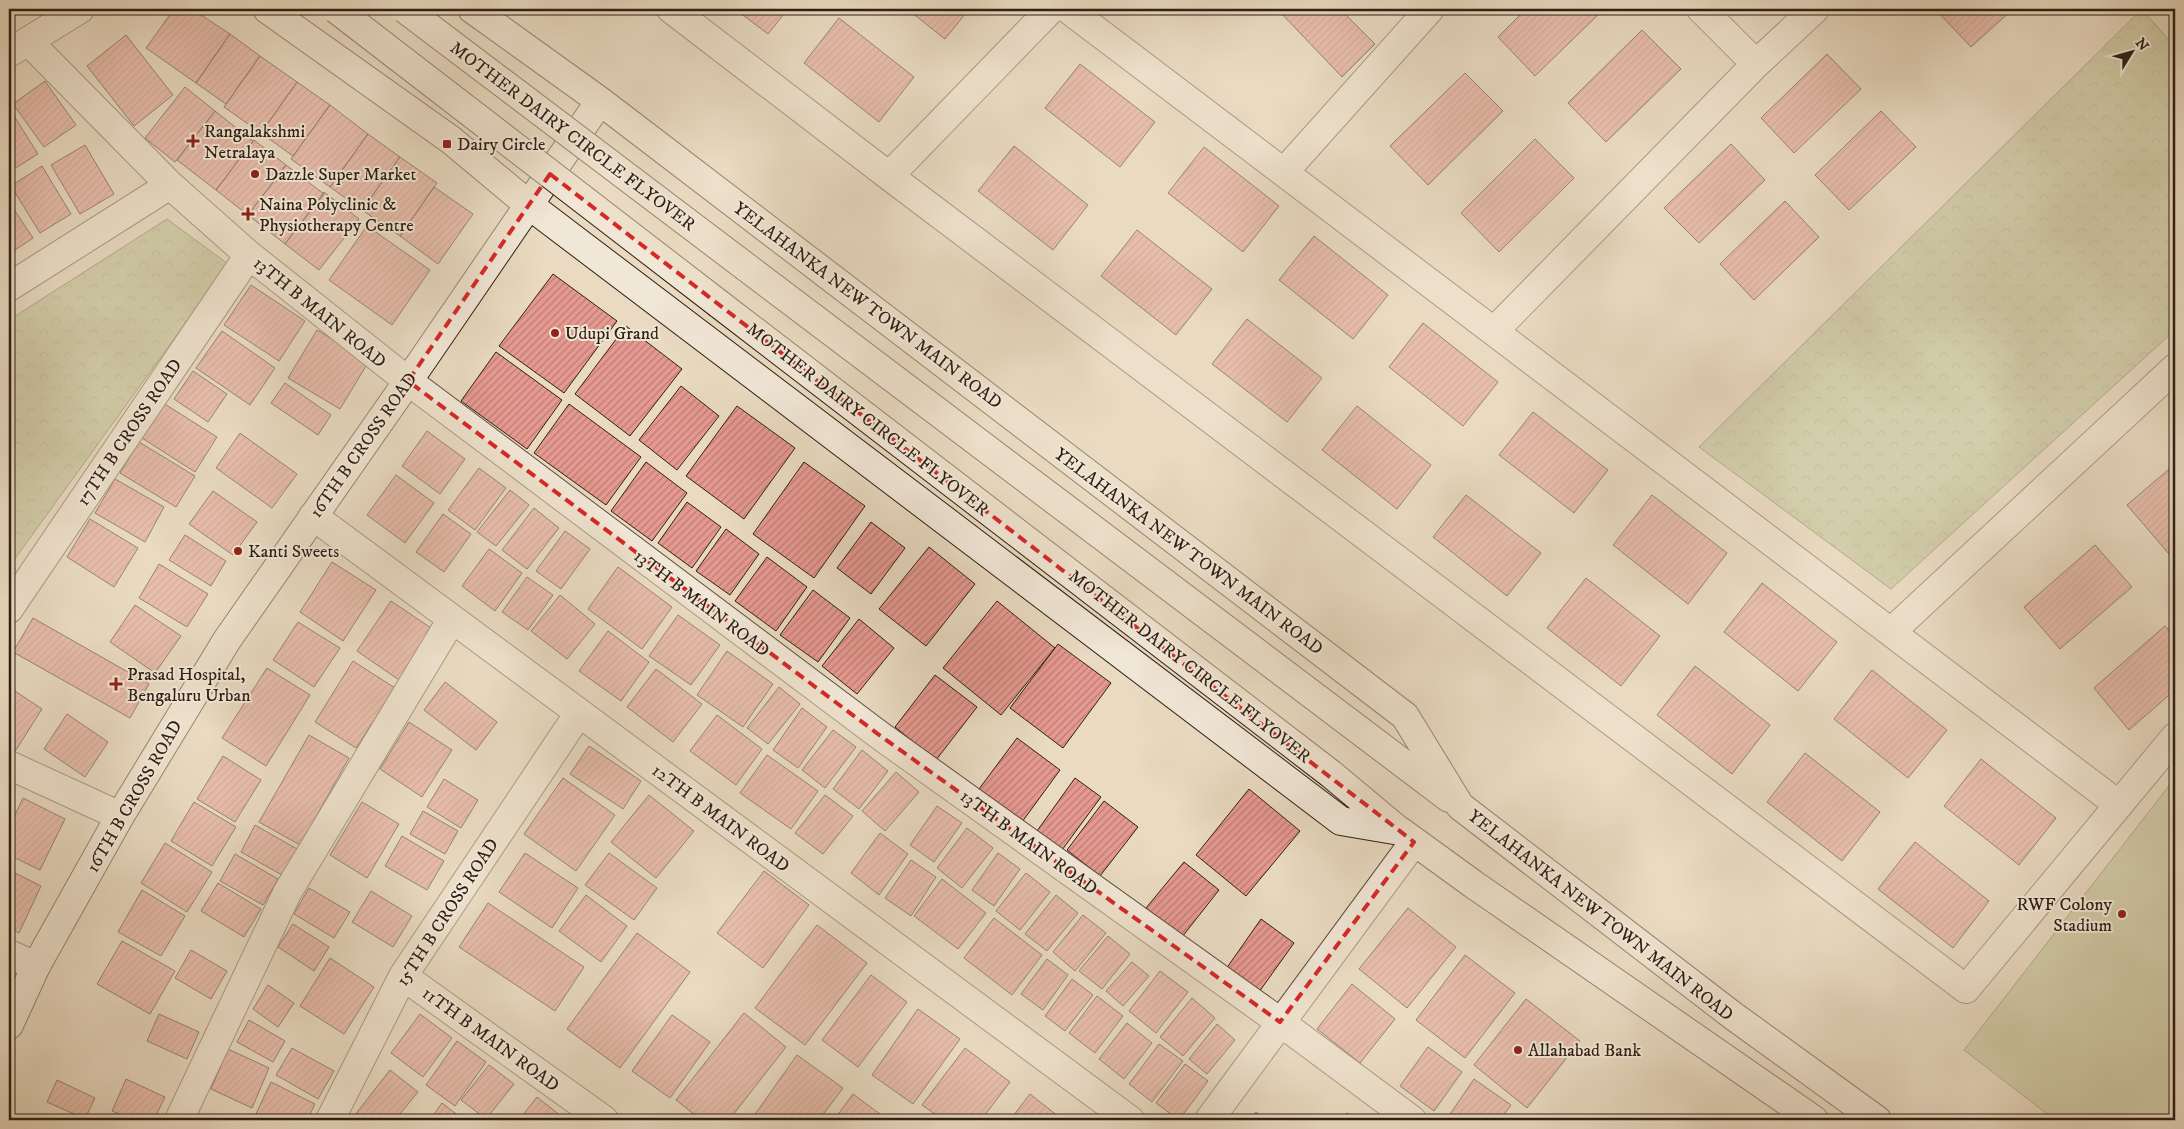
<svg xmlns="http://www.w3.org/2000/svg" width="2184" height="1129" font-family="'IM FELL DW Pica',serif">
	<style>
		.forest { fill: url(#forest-crowns); stroke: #746e52 }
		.pitch { fill: #b9be91; stroke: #746e52 }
		.building { fill: url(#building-hatch); stroke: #2e1f13 }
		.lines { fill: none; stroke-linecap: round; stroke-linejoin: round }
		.minor-casing { stroke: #5d4e3e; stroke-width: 30 }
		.secondary-casing { stroke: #2e1f13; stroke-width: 30 }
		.minor { stroke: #f1e7d7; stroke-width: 28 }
		.secondary { stroke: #f1e7d7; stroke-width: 28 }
		.secondary-bridge-casing { stroke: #2e1f13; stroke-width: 30; stroke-linecap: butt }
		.secondary-bridge { stroke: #f1e7d7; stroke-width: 28 }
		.marked { fill: none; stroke: #d62828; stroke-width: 4; stroke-dasharray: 10 6; stroke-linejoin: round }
		.poi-dot { fill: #8f2418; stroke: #f1e7d7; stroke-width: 2 }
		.labels { text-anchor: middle; stroke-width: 4; stroke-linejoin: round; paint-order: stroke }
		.poi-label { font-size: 18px; fill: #2e1f13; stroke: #f1e7d7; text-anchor: start }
		.street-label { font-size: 18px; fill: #2e1f13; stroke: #f1e7d7 }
	</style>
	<defs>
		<pattern id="forest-crowns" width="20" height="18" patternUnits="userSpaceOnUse" patternTransform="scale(1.25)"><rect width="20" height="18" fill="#b9be91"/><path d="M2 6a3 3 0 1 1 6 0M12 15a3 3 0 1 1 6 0" fill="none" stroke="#9fa37c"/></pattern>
		<pattern id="building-hatch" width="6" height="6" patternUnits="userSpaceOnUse" patternTransform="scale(1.25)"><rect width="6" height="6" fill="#e69990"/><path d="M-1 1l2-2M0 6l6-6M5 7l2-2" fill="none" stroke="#bb7c74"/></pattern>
	</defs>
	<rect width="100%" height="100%" fill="#e9dac1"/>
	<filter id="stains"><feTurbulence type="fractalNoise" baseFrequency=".004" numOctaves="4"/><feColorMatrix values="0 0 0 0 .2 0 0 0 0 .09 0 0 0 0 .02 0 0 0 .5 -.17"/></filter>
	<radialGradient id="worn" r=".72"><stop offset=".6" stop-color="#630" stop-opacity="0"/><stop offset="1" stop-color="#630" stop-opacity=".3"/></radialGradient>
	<path class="forest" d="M2142,9l33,38v283l-284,259 -192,-142z
		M167,219l61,45 -219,303v-247z"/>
	<path class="pitch" d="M2175,778v342h-120l-91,-70z"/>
	<path class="building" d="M174,9h18l38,25 -34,49 -50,-35z
		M735,9h53l-20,25z
		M907,9h62l-24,30z
		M1283,9h57l35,35 -33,33 -62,-65z
		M1526,9h78l-69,67 -37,-39z
		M1935,9h78l-42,38z
		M839,18l75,59 -35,45 -75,-59z
		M1642,30l39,39 -75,73 -38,-39z
		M230,34l30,22 -34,48 -30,-21z
		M126,35l47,60 -39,31 -47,-60z
		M1827,54l34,35 -67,64 -33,-35z
		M260,56l37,26 -36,51 -37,-26z
		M1080,64l75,58 -35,45 -75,-59z
		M1465,73l38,38 -75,74 -38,-39z
		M45,81l31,44 -32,22 -31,-43z
		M297,82l33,23 -37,51 -32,-23z
		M185,87l30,24 -40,51 -30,-24z
		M330,105l38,29 -38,53 -39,-28z
		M9,108l29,46 -29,18z
		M215,111l38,30 -37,49 -39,-30z
		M1881,111l35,36 -67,63 -34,-35z
		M368,134l32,23 -38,53 -32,-23z
		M1535,139l39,39 -75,74 -38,-39z
		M254,140l32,25 -38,50 -32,-25z
		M1731,144l34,36 -66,63 -35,-35z
		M85,145l29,49 -34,20 -29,-49z
		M1014,146l74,59 -35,45 -75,-59z
		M1204,147l75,59 -36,46 -75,-59z
		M400,157l37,26 -37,53 -38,-26z
		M286,165l38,29 -39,50 -37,-29z
		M42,166l29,48 -31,19 -29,-47z
		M434,187l39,27 -35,50 -38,-28z
		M324,192l35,27 -40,51 -34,-26z
		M1785,201l34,36 -65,63 -34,-36z
		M9,202l24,36 -24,16z
		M367,226l63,44 -38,55 -63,-45z
		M1137,230l75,59 -36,46 -75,-59z
		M1314,236l74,59 -35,44 -74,-59z
		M553,274l64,47 -53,72 -65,-47z
		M251,285l54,36 -26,40 -55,-36z
		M1247,319l75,59 -35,44 -75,-58z
		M1423,323l75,59 -35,44 -74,-59z
		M626,326l56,43 -52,67 -55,-42z
		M317,330l52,31 -29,48 -52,-31z
		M222,331l53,37 -25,37 -54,-37z
		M496,352l66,48 -35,49 -66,-48z
		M193,371l34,23 -19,28 -34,-23z
		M285,383l46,32 -13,20 -47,-32z
		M681,386l38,30 -42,54 -38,-30z
		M163,403l54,34 -22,35 -53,-34z
		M569,404l72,53 -35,48 -72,-52z
		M737,406l58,42 -51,71 -58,-43z
		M1357,406l74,59 -34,44 -75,-59z
		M1533,412l75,58 -34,43 -75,-58z
		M427,431l38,28 -25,35 -38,-28z
		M240,433l57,41 -25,34 -56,-40z
		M139,442l56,34 -19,31 -56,-34z
		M646,462l41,31 -35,48 -41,-30z
		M804,462l61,44 -51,72 -61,-44z
		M2175,464v84l-6,6 -42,-49z
		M479,468l27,20 -31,42 -27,-20z
		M396,475l38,28 -29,40 -38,-28z
		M115,479l49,28 -19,35 -50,-29z
		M510,490l19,15 -33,41 -19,-14z
		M213,491l44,31 -24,33 -44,-31z
		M1466,495l75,58 -34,43 -74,-59z
		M1652,495l75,58 -39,51 -75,-59z
		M687,502l34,25 -29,41 -34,-25z
		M534,508l25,20 -32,41 -25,-19z
		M443,514l28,20 -27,38 -28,-20z
		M90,519l48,29 -24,39 -47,-30z
		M871,522l34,26 -34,46 -34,-26z
		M726,529l33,25 -29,41 -34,-24z
		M565,531l25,18 -29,40 -25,-18z
		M185,535l41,26 -15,25 -42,-26z
		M2095,545l37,42 -72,62 -36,-42z
		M929,547l46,37 -49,62 -47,-37z
		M489,549l33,24 -27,38 -33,-25z
		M767,557l40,30 -31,44 -41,-30z
		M332,562l44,28 -33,51 -43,-29z
		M159,564l49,30 -21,33 -48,-29z
		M618,567l54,40 -30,42 -54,-40z
		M527,577l26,18 -25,35 -26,-18z
		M1586,578l74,58 -39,50 -74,-58z
		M1762,583l75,59 -39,49 -74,-59z
		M813,590l37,28 -32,44 -38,-27z
		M560,595l35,29 -28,35 -36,-28z
		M391,601l43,29 -35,50 -42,-29z
		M997,601l58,47 -54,67 -58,-47z
		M135,605l46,31 -26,37 -45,-31z
		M678,615l42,30 -29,40 -42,-29z
		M33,618l116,66 -19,34 -117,-66z
		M859,619l35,29 -37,46 -35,-28z
		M298,622l42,26 -26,39 -41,-27z
		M2165,626l10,12v52l-46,40 -35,-42z
		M608,631l41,31 -28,39 -42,-30z
		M1058,644l53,39 -48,65 -53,-40z
		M727,651l46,33 -30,43 -46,-32z
		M353,661l42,27 -39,60 -41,-26z
		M1695,666l75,59 -38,49 -75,-59z
		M267,668l43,27 -44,71 -44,-28z
		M656,669l46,35 -29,38 -46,-35z
		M1872,670l75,60 -39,48 -74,-59z
		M935,675l42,32 -41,53 -41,-33z
		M445,682l52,40 -21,28 -52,-40z
		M9,687l33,22 -26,41 -7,-4z
		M779,687l21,17 -32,40 -21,-16z
		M802,708l25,19 -29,41 -25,-18z
		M67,714l41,28 -23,35 -41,-28z
		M717,715l45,34 -26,36 -46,-34z
		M409,722l43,28 -30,47 -42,-28z
		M833,730l23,17 -31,41 -23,-18z
		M309,735l40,23 -49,87 -41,-23z
		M1017,738l43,32 -38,52 -43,-33z
		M589,746l52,35 -18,28 -53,-35z
		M862,750l26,21 -29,38 -26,-20z
		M1805,753l75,59 -38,49 -75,-59z
		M767,755l51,36 -27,38 -51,-36z
		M223,756l38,24 -26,42 -38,-23z
		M1981,759l75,59 -37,47 -75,-59z
		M896,772l23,20 -34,39 -23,-20z
		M563,778l52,37 -39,56 -52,-37z
		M1075,778l26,19 -39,53 -25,-19z
		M444,779l34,21 -17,28 -34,-21z
		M1249,789l51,42 -54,65 -50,-41z
		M649,795l45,36 -38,47 -45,-36z
		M825,795l28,21 -30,38 -28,-21z
		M23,798l42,21 -25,51 -31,-15v-27z
		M1104,801l34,26 -38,49 -33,-26z
		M194,802l42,25 -24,39 -41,-25z
		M362,802l37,22 -32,54 -37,-23z
		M937,806l25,17 -28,39 -24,-17z
		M423,811l35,20 -13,23 -35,-20z
		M255,825l42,24 -15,26 -41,-23z
		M967,828l26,20 -31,40 -25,-20z
		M880,833l28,21 -29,41 -28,-22z
		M402,836l42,25 -17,29 -42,-24z
		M1915,842l74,59 -36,47 -75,-59z
		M165,843l47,29 -25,40 -46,-29z
		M525,853l53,35 -26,40 -53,-36z
		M609,853l48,35 -23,32 -49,-35z
		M998,853l22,16 -26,37 -22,-16z
		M235,854l43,25 -15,26 -43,-24z
		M911,860l25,17 -25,39 -26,-18z
		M1184,862l35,28 -37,47 -36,-29z
		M9,870l32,16 -22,47 -10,-5z
		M764,871l45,34 -46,63 -46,-35z
		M1026,873l24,19 -30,38 -24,-19z
		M942,879l44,34 -28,36 -44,-33z
		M218,883l43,26 -17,28 -43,-26z
		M309,888l41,24 -16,26 -40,-24z
		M142,890l43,26 -24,40 -43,-24z
		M371,891l41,25 -19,31 -41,-25z
		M586,895l41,31 -26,36 -42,-31z
		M1056,895l22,18 -31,38 -22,-17z
		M488,903l96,64 -29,44 -96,-64z
		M1408,908l48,39 -49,61 -48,-39z
		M1083,915l23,18 -31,38 -22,-19z
		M994,918l48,37 -30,40 -48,-37z
		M1261,919l33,24 -35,49 -33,-23z
		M293,924l36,23 -15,24 -36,-24z
		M817,925l50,38 -62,82 -50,-37z
		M637,933l53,39 -70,96 -53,-39z
		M1108,936l22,18 -28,35 -23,-18z
		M122,941l53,30 -25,43 -53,-30z
		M191,950l36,21 -16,28 -36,-21z
		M1465,955l50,38 -50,65 -49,-38z
		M330,958l44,29 -30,47 -44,-28z
		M1047,959l21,16 -25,35 -22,-16z
		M1132,962l17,14 -26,30 -17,-15z
		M1160,971l28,21 -32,41 -27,-22z
		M871,975l36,27 -49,65 -36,-27z
		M1072,979l21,16 -28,36 -20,-15z
		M1352,984l43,35 -35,44 -43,-34z
		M268,985l26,18 -16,24 -25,-18z
		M1097,996l26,20 -28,37 -26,-20z
		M1192,998l23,20 -32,38 -23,-19z
		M1526,999l54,42 -53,67 -53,-43z
		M918,1009l42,30 -47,65 -41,-29z
		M744,1013l42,34 -57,73h-28l-25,-20z
		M159,1014l40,18 -12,27 -40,-18z
		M420,1014l32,24 -29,39 -32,-24z
		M672,1015l38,27 -40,56 -38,-27z
		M249,1020l36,21 -12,21 -36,-20z
		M1127,1023l25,20 -28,36 -25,-20z
		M1217,1024l18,16 -28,34 -18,-15z
		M457,1041l29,21 -31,44 -29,-21z
		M1159,1044l24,17 -31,41 -23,-18z
		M1428,1047l34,25 -28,39 -34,-25z
		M292,1048l42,23 -16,28 -42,-24z
		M965,1048l45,34 -29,38h-38l-21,-15z
		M228,1049l41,19 -17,40 -41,-19z
		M797,1055l46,33 -24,32h-68z
		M1185,1064l23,17 -29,39 -23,-17z
		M489,1065l25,19 -28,35 -25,-19z
		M390,1070l28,22 -23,28h-44z
		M126,1079l39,18 -11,23h-21l-21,-9z
		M1474,1079l37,26 -11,15h-54z
		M57,1080l38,18 -10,21 -38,-17z
		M271,1082l44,22 -8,16h-54z
		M853,1094l35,26h-54z
		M1030,1094l33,26h-53z
		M537,1097l24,19 -3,4h-39z
		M442,1103l22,17h-34z
		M1256,1112l11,8h-18z
		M1347,1113l10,7h-15z"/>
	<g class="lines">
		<defs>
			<path id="minor" d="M671,9l218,167 1077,813 209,-252
				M1068,9l1051,796
				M1701,9l55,55
				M28,41l142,144 79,70 159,126 474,356 398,285 132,98
				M9,53l71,-44
				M1284,172l146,-163
				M889,176l162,-167
				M9,287l161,-102
				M1494,331l262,-267 59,-55
				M313,516l817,604
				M9,609l240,-354
				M1891,632l284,-264
				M9,765l111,51
				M9,954l27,12
				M403,976l201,144
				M179,1120l108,-227 165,-274
				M330,1120l73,-144 176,-263
				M1209,1120l205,-278"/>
			<path id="secondary" d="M267,9l184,131 78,65 812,616 59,10 73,53 341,236
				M472,9l128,92 805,615 55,90 272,209 145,105
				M746,267l703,531
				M719,304l612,470 67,56
				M9,1025l27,-59 84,-150 107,-176 195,-279 178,-260"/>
		</defs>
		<use href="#minor" class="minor-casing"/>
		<use href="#secondary" class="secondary-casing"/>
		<use href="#minor" class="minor"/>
		<use href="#secondary" class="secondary"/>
		<defs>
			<path id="secondary-bridge" d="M336,9l383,295
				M405,9l341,258"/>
		</defs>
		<use href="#secondary-bridge" class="secondary-bridge-casing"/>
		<use href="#secondary-bridge" class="secondary-bridge"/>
	</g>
	<path d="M0 0H2184V1129H0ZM550,174l864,668 -134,180 -398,-285 -474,-356z" fill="#e9dac1" fill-opacity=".55" fill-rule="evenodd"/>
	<path class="marked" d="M550,174l864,668 -134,180 -398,-285 -474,-356z"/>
	<g class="poi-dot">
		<path d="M190.5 133.5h5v5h5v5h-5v5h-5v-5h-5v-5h5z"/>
		<rect x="442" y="139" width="10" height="10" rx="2.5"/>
		<circle cx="255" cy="174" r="5"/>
		<path d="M245.5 206.5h5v5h5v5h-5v5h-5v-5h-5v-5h5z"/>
		<circle cx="555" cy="333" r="5"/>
		<circle cx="238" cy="551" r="5"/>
		<path d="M113.5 676.5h5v5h5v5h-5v5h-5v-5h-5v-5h5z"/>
		<circle cx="2122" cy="914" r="5"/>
		<circle cx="1518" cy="1050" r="5"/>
	</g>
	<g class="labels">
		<g class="poi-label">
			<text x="204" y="137">Rangalakshmi<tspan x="204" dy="21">Netralaya</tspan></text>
			<text x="457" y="150">Dairy Circle</text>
			<text x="265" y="180">Dazzle Super Market</text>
			<text x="259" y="210">Naina Polyclinic &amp;<tspan x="259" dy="21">Physiotherapy Centre</tspan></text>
			<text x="565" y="339">Udupi Grand</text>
			<text x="248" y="557">Kanti Sweets</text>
			<text x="127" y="680">Prasad Hospital,<tspan x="127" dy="21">Bengaluru Urban</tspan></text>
			<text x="2112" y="910" text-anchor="end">RWF Colony<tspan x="2112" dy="21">Stadium</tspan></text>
			<text x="1528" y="1056">Allahabad Bank</text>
		</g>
		<g class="street-label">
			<text transform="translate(573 136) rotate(37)" y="6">MOTHER DAIRY CIRCLE FLYOVER</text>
			<text transform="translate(868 305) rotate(37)" y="6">YELAHANKA NEW TOWN MAIN ROAD</text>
			<text transform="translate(320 312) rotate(39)" y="6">13TH B MAIN ROAD</text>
			<text transform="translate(868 419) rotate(38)" y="6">MOTHER DAIRY CIRCLE FLYOVER</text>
			<text transform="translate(129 432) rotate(-56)" y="6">17TH B CROSS ROAD</text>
			<text transform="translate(363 445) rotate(-55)" y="6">16TH B CROSS ROAD</text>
			<text transform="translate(1189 551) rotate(37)" y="6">YELAHANKA NEW TOWN MAIN ROAD</text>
			<text transform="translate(702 603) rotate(37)" y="6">13TH B MAIN ROAD</text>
			<text transform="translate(1190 666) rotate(38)" y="6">MOTHER DAIRY CIRCLE FLYOVER</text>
			<text transform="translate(134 796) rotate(-60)" y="6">16TH B CROSS ROAD</text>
			<text transform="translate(721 818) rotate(37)" y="6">12TH B MAIN ROAD</text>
			<text transform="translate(1029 842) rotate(36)" y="6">13TH B MAIN ROAD</text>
			<text transform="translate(447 912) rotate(-57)" y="6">15TH B CROSS ROAD</text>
			<text transform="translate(1601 915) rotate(38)" y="6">YELAHANKA NEW TOWN MAIN ROAD</text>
			<text transform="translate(491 1039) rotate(36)" y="6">11TH B MAIN ROAD</text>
		</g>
	</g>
	<rect width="2184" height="1129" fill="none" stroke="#e9dac1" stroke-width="30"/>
	<rect x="10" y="10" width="2164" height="1109" fill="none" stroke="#2e1f13" stroke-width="2.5"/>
	<rect x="15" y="15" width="2154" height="1099" fill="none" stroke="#2e1f13"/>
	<g transform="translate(2132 52) rotate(53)" stroke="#f1e7d7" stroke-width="4" paint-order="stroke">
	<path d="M0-4L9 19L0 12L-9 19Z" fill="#2e1f13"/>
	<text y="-8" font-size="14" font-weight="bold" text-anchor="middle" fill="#2e1f13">N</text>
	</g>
	<rect width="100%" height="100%" filter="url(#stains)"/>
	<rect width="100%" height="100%" fill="url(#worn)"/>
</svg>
